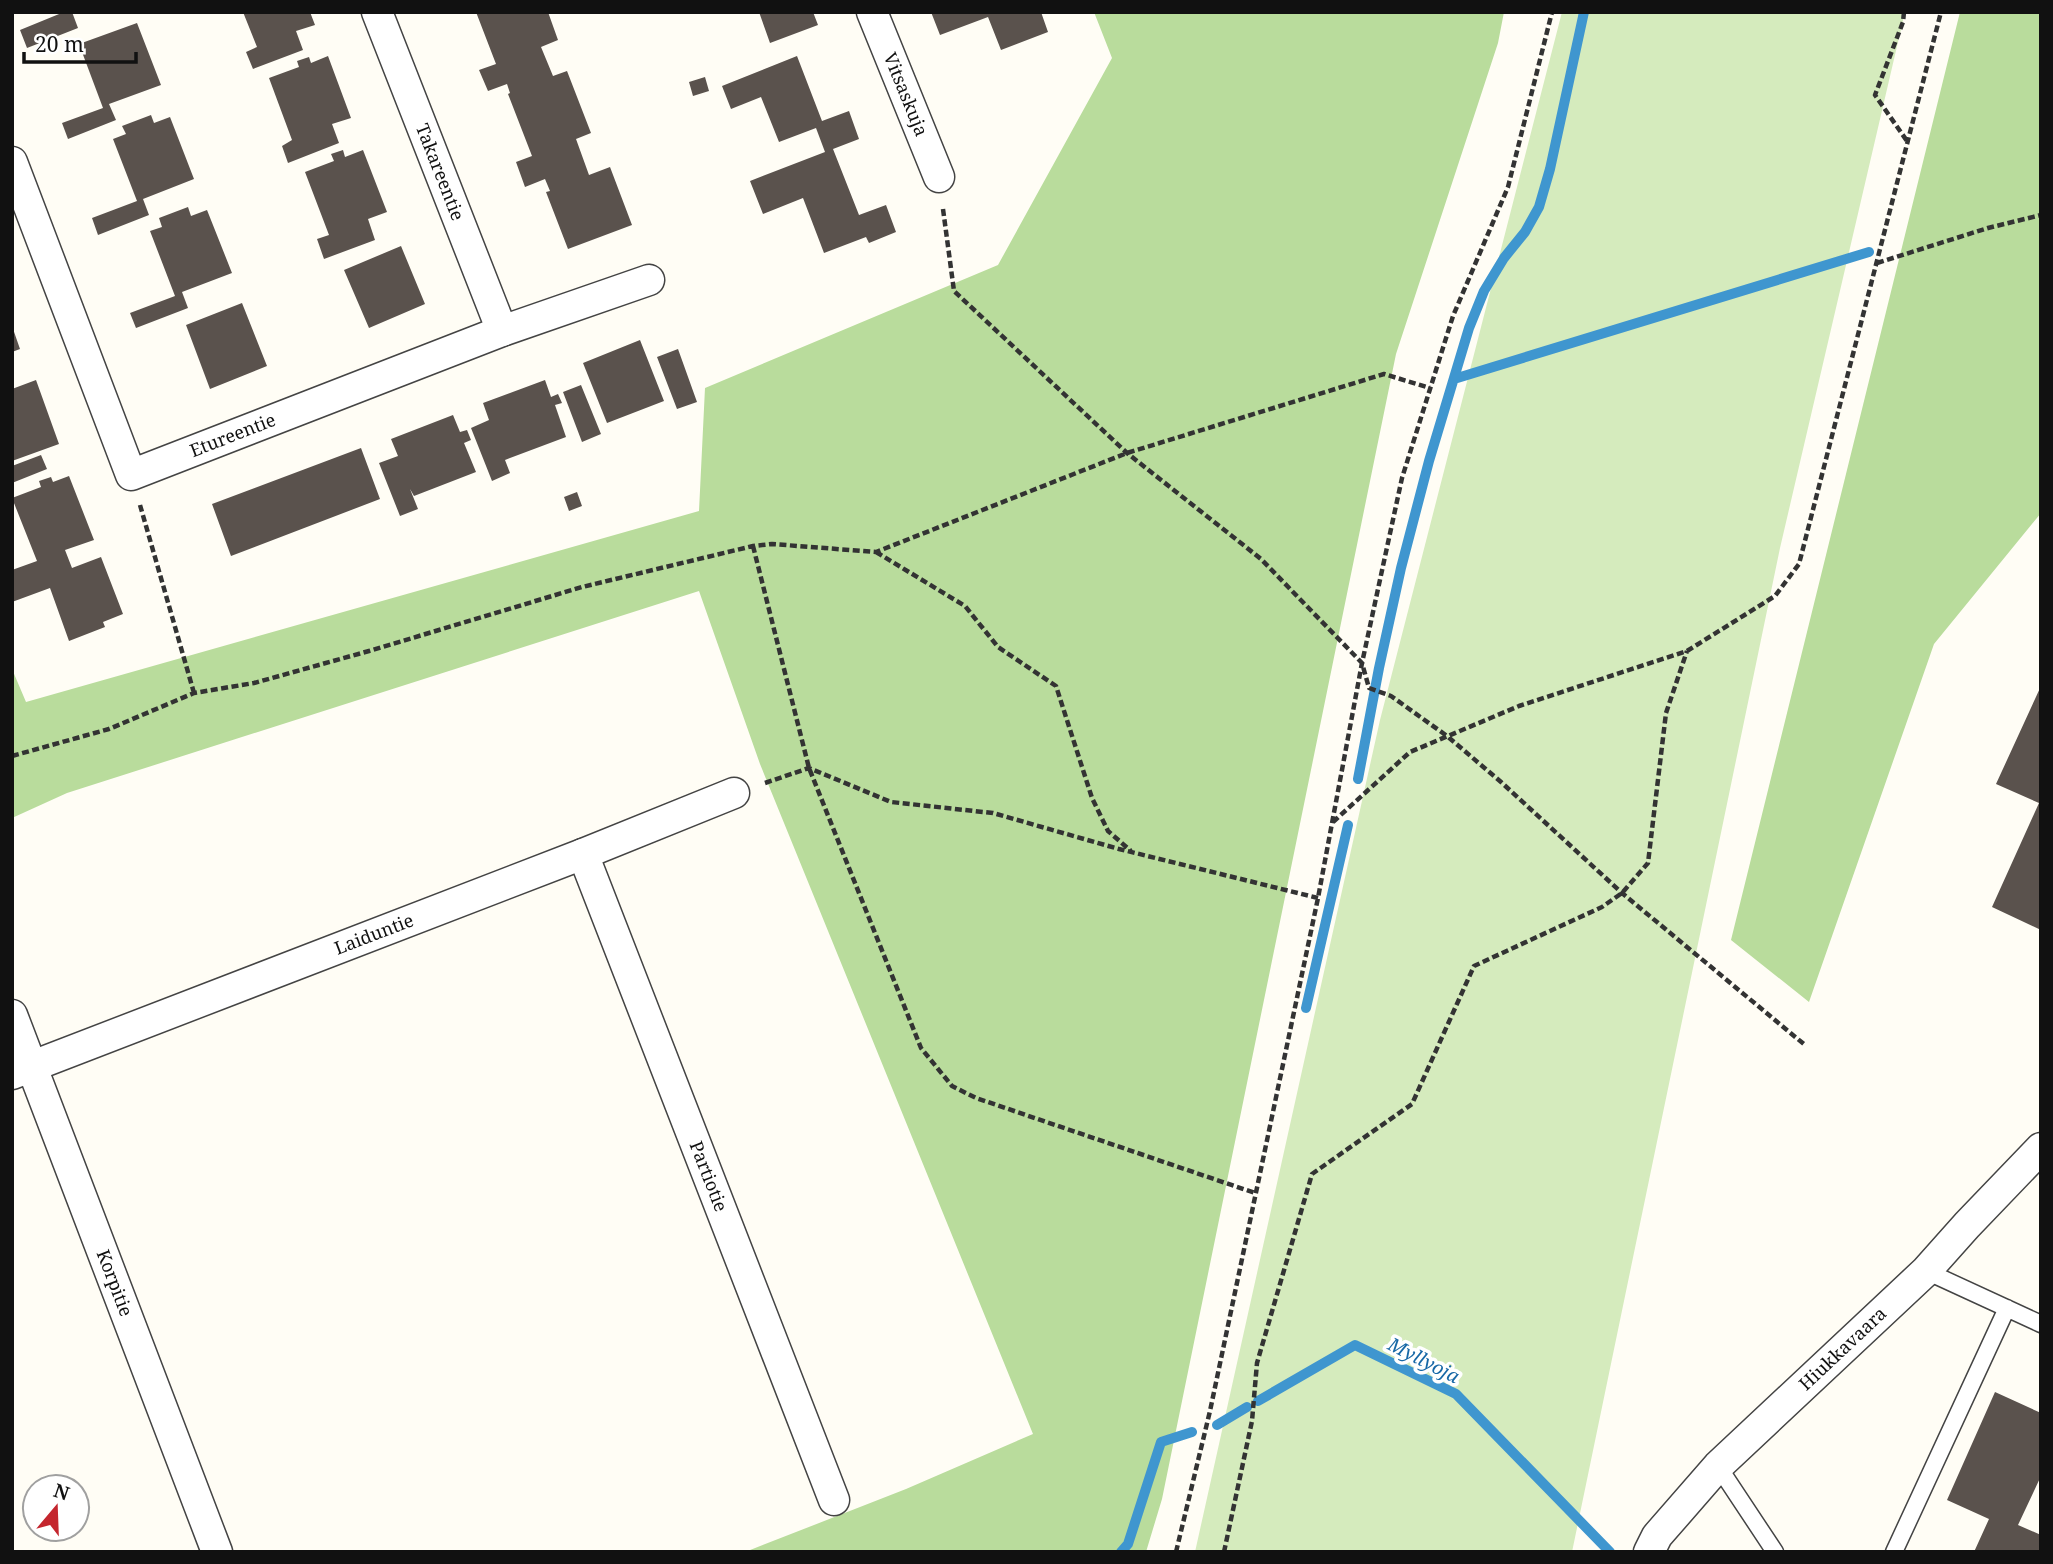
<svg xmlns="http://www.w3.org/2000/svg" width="2053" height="1564" font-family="'Noto Serif',serif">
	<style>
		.green { fill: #d5ebbd }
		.forest { fill: #b9dc9c }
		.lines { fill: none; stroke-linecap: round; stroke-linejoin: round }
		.stream { stroke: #3f96cf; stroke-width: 10 }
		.building { fill: #5a524d }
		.service-casing { stroke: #444; stroke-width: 19 }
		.minor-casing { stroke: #444; stroke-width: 33 }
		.path { stroke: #333; stroke-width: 4.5; stroke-dasharray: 7 3.5; stroke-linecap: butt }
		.service { stroke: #fff; stroke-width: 16 }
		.minor { stroke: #fff; stroke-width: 30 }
		.labels { text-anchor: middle; stroke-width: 7; stroke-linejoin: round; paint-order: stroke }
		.street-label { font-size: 18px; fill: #111; stroke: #fff }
		.water-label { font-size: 19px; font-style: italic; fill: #1768a6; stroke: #fff }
	</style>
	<rect width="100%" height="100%" fill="#fffdf5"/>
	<path class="green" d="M1562,12h343l-125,536 -208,1004h-377l185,-832z"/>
	<path class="forest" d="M1094,12h410l-6,31 -102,311 -234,1145 -16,53h-401l161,-63 127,-55 -273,-670 -61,-173 -632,202 -55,25v-149l14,33 673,-191 6,-123 293,-123 114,-207z
		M1960,12h81v501l-107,131 -125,358 -78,-62z"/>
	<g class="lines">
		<path class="stream" d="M1454,379l415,-127
			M1358,779l21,-111 22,-100 28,-107 40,-133 15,-37 20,-33 21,-26 14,-25 11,-38 34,-157
			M1306,1008l42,-183
			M1258,1401l97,-56 101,49 154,158
			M1217,1425l30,-18
			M1121,1552l7,-8 33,-102 31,-10"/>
	</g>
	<path class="building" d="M64,12h8l6,16 -51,20 -7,-18z
		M243,12h67l5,13 -19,6 7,19 -50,19 -7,-17 11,-5z
		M476,12h72l10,28 -17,7 12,29 14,-5 24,62 -15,6 13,36 21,-8 22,58 -64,24 -22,-57 4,-1 -5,-12 -20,8 -9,-25 16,-6 -24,-62 2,-1 -3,-9 -19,7 -9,-21 17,-6z
		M759,12h54l5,13 -48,18z
		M931,12h110l7,20 -47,18 -13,-33 -48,18z
		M137,23l24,62 -52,19 7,16 -48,19 -6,-16 41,-15 -24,-64z
		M328,56l23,62 -19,6 7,19 -51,20 -6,-17 10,-6 -23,-62 30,-11 -2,-6 12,-4 2,6z
		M797,56l25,65 27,-10 10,28 -26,10 26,66 27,-10 10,27 -27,11 -3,-6 -42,16 -21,-55 -40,16 -13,-33 75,-29 -9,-24 -37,14 -18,-45 -30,12 -9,-23z
		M705,77l4,14 -16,5 -4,-14z
		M151,115l3,8 16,-6 24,62 -51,20 6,16 -51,20 -6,-17 45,-17 -24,-62 13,-5 -4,-8z
		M343,150l2,7 18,-7 24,62 -19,7 7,21 -51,19 -7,-20 12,-4 -24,-63 29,-11 -3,-7z
		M188,207l3,9 16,-6 25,63 -50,19 6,16 -52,20 -6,-15 45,-17 -25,-65 12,-4 -3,-9z
		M401,246l24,58 -56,24 -25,-58z
		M242,303l25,63 -57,23 -24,-64z
		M12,326l8,23 -8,3z
		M640,340l24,61 -57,22 -24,-60z
		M678,349l19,53 -20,7 -20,-52z
		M36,380l23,64 -47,17v-72z
		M545,380l6,17 7,-3 4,9 -7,2 11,32 -61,23 5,13 -18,8 -21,-53 18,-8 -6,-17z
		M581,385l20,49 -19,8 -19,-50z
		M453,415l7,17 7,-2 4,10 -7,3 12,29 -62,24 -4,-7 8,20 -18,7 -21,-53 19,-7 -7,-17z
		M361,448l19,51 -149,57 -19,-52z
		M41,455l6,14 -35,14v-17z
		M69,476l25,64 -29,10 7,18 29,-11 22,57 -20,8 2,5 -36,14 -19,-53 -38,14v-32l25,-9 -25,-63 29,-11 -2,-6 12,-4 2,5z
		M577,492l5,14 -13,5 -5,-14z
		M2041,686v244l-49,-23 47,-104 -43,-19z
		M1995,1392l46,21v63l-23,49 23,10v17h-67l15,-33 -42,-19z"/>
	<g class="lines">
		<defs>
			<path id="service" d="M1926,1271l115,53
				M1718,1466l57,86
				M1894,1552l113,-244"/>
			<g id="minor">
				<path id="s1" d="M377,12l125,319"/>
				<path id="s2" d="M872,12l67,165"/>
				<path id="s3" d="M12,162l119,313 371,-144 147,-51"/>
				<path id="s4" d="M583,854l251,646"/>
				<path id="s5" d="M12,1015l205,537"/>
				<path id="s6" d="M12,1074l571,-220 151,-61"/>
				<path id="s7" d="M1649,1552l8,-16 61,-70 208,-195 41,-46 74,-77"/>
			</g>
		</defs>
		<use href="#service" class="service-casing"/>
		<use href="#minor" class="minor-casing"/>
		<path class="path" d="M1904,12l-1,10 -28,73 32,46
			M943,209l11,82 173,162 134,106 101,104 7,25 22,8 56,40 54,46 121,111 183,152
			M1877,263l111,-35 53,-13
			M140,505l54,188
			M753,546l56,222 112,280 31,38 24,12 279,95
			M876,552l89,54 33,41 58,39 36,112 16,33 23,20
			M12,756l97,-27 85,-36 60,-10 115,-32 213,-64 171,-41 19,-2 104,8 251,-99 257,-79 46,14
			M765,783l44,-15 82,34 102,11 126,36 199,49
			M1333,822l77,-70 109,-46 168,-55 88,-55 24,-32 142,-552
			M1176,1552l34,-141 108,-513 44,-235 40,-185 51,-162 55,-129 44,-175
			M1224,1552l28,-131 5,-58 55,-189 100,-70 62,-138 128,-59 20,-14 26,-30 18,-150 21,-62"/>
		<use href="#service" class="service"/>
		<use href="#minor" class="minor"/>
	</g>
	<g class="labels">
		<g class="street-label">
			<text dy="6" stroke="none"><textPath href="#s2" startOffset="89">Vitsaskuja</textPath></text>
			<text dy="6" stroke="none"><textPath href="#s1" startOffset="172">Takareentie</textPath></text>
			<text dy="6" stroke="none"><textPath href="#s3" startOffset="444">Etureentie</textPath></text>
			<text dy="6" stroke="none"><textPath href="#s6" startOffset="388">Laiduntie</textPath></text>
			<text dy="6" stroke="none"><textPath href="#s4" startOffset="346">Partiotie</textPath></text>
			<text dy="6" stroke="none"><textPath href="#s5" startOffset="287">Korpitie</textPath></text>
			<text dy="6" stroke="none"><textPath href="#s7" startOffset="282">Hiukkavaara</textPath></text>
		</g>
		<g class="water-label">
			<text transform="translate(1424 1360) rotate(27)" y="7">Myllyoja</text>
		</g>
	</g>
	<rect width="2053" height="1564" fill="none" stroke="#111111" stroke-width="28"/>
	<g transform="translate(56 1508) rotate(19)"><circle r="33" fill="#ffffff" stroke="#a0a0a0" stroke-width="2"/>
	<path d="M0-5L12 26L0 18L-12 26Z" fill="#c4262e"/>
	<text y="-10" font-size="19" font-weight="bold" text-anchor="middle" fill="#111111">N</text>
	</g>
	<path d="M24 52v10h112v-10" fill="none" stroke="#111111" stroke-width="3.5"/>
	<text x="35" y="52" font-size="21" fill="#111111" stroke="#ffffff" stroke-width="5" paint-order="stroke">20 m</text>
</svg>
